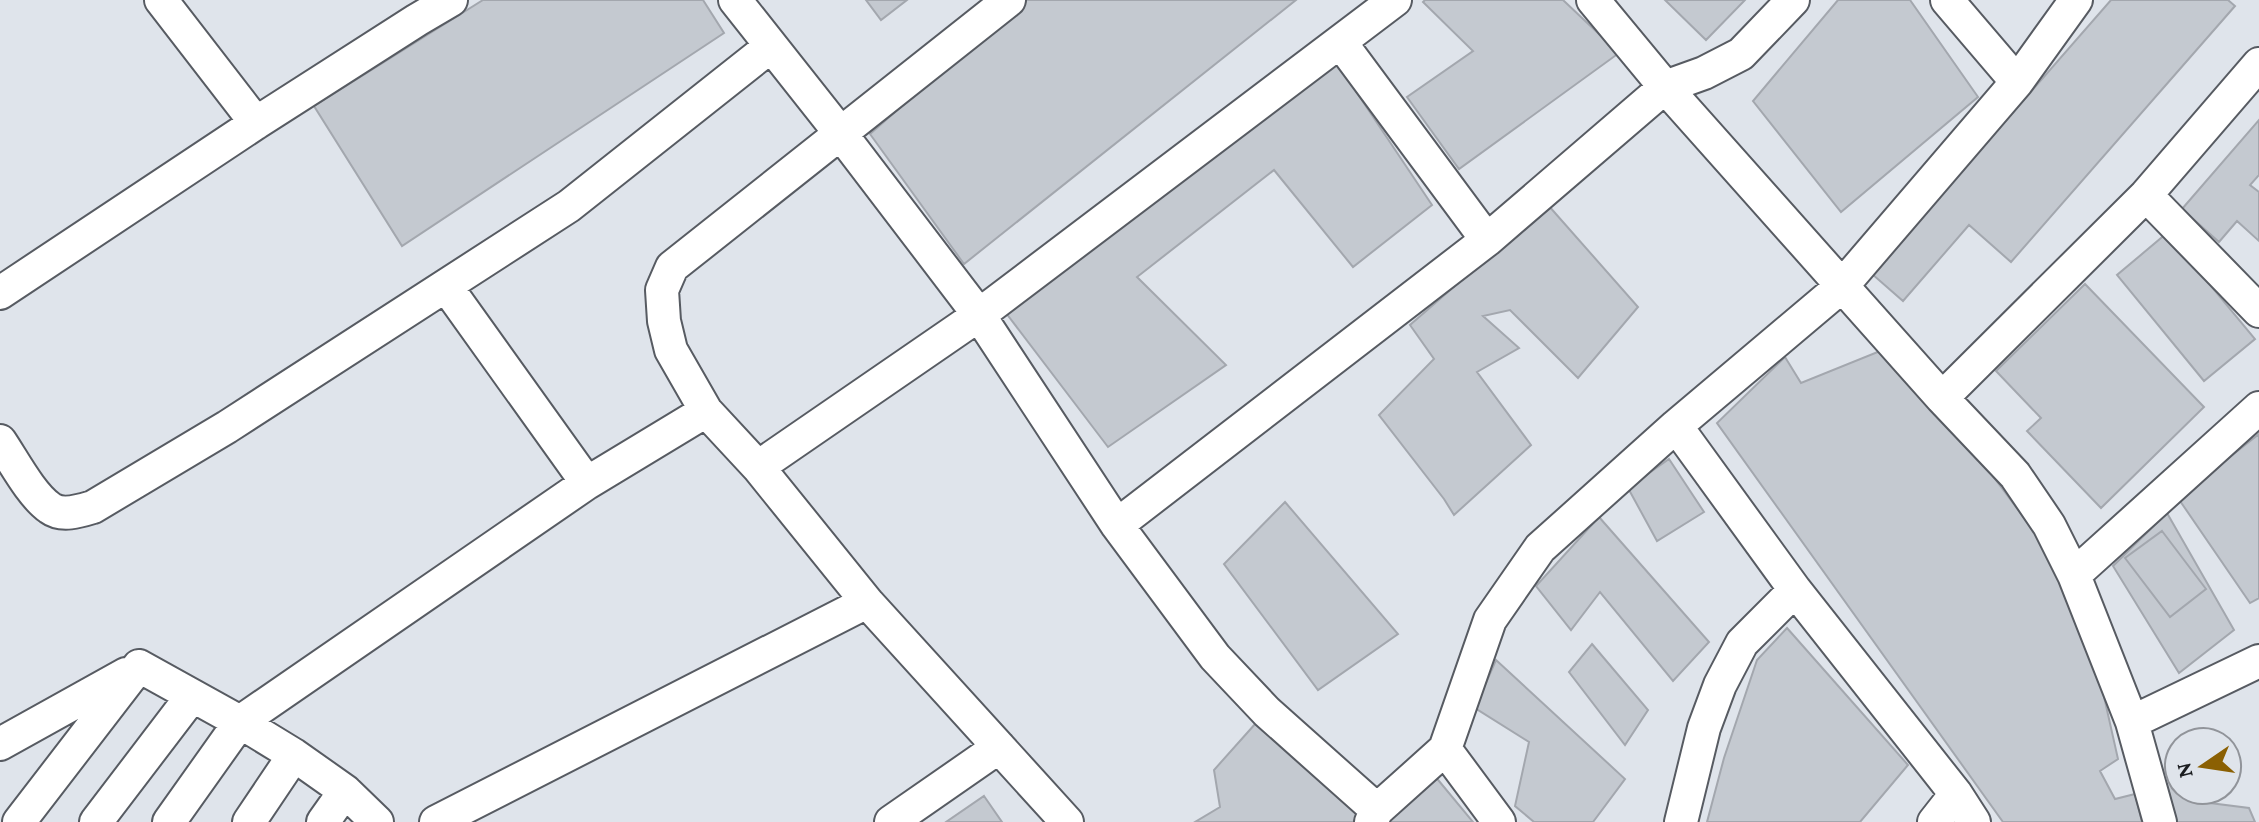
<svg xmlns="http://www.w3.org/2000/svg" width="2259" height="822" font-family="'Crimson Pro',serif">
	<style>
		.building { fill: #c4c9d0; stroke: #a3a7ae; stroke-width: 2 }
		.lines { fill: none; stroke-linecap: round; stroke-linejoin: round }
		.minor-casing { stroke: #575b62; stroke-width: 36 }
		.minor { stroke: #fff; stroke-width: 32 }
	</style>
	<rect width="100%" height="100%" fill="#dfe4eb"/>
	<path class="building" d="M483,0h220l21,33 -322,213 -88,-140z
		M866,0h41l-26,20z
		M1023,0h273l-332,264 -94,-130z
		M1425,0h138l56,53 -160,116 -52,-72 66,-46 -50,-49z
		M1665,0h80l-39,40z
		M1838,0h72l68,97 -137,115 -88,-111z
		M2111,0h117l7,6 -224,256 -42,-37 -66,76 -31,-27z
		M1337,63l95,142 -79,62 -79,-97 -137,107 89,88 -118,82 -102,-134z
		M2259,120v55l-9,10 9,7v49l-22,-20 -18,21 -37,-33z
		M1548,205l90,102 -60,71 -68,-68 -27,6 36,32 -42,24 54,73 -77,70 -10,-16 -65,-84 55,-56 -24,-34z
		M2167,233l88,106 -51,42 -87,-106z
		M2085,284l119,123 -103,101 -74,-77 14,-13 -45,-47z
		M1895,345l186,249 37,165 -18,12 15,28 20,-5 7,28h-139l-286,-399 68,-66 16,26z
		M2259,434v164l-9,5 -72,-105z
		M1669,459l35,53 -47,29 -29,-53z
		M1285,502l113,132 -80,56 -94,-126z
		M2167,513l67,117 -55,43 -66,-107z
		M1599,517l110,125 -36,39 -73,-89 -29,38 -35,-44z
		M2162,531l44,58 -36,28 -45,-59z
		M1787,628l121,137 -48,57h-153l17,-64 33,-98z
		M1592,644l56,66 -23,35 -56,-73z
		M1496,660l129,119 -32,43h-59l-19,-16 14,-64 -54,-34z
		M1256,723l105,88 -8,11h-158l25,-15 -6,-37z
		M2163,771l16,13v6h8l15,12 47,6 6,14h-78z
		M1434,775l39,47h-102z
		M984,796l18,26h-56z"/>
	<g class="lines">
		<defs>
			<path id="minor" d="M161,0l95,123
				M735,0l106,134 138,181 138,210 98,132 52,55 110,98
				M1009,0l-337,267 -10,23 2,31 7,29 35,61 52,56 109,135 200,220
				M1593,0l72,87 277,311 73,77 34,50 25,50 58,147 28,100
				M1947,0l70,82
				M1341,43l146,197
				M2146,195l113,116
				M446,286l141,197
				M0,293l256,-170 161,-103 34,-20
				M1942,398l204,-203 113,-131
				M1676,426l119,164 161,204 18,28
				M0,441c13,19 31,54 50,67 12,9 30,3 43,-1l134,-80 342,-221 202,-160
				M758,467l221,-152 416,-315
				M1117,525l370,-285 178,-153 39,-14 37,-19 52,-54
				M2074,575l185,-167
				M139,666l101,56 54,33 51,36 32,31
				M2132,722l127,-61
				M0,744l126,-70
				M1445,749l54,73
				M19,822l120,-156
				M96,822l96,-126
				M169,822l71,-100 347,-239 119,-72
				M249,822l45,-67
				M323,822l22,-31
				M436,822l431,-220
				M891,822l108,-75
				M1371,822l6,-12 68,-61 45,-129 50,-72 136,-122 166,-140 175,-204 59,-82
				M1681,822l23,-94 16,-43 22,-42 53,-53
				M1934,822l22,-28"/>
		</defs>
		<use href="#minor" class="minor-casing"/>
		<use href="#minor" class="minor"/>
	</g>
	<g transform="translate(2203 766) rotate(257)"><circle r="38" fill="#dfe4eb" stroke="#91949a" stroke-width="2"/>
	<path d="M0-6L14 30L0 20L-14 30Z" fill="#8b6003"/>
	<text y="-12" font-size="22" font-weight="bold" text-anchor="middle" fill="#1b1d20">N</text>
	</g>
</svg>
